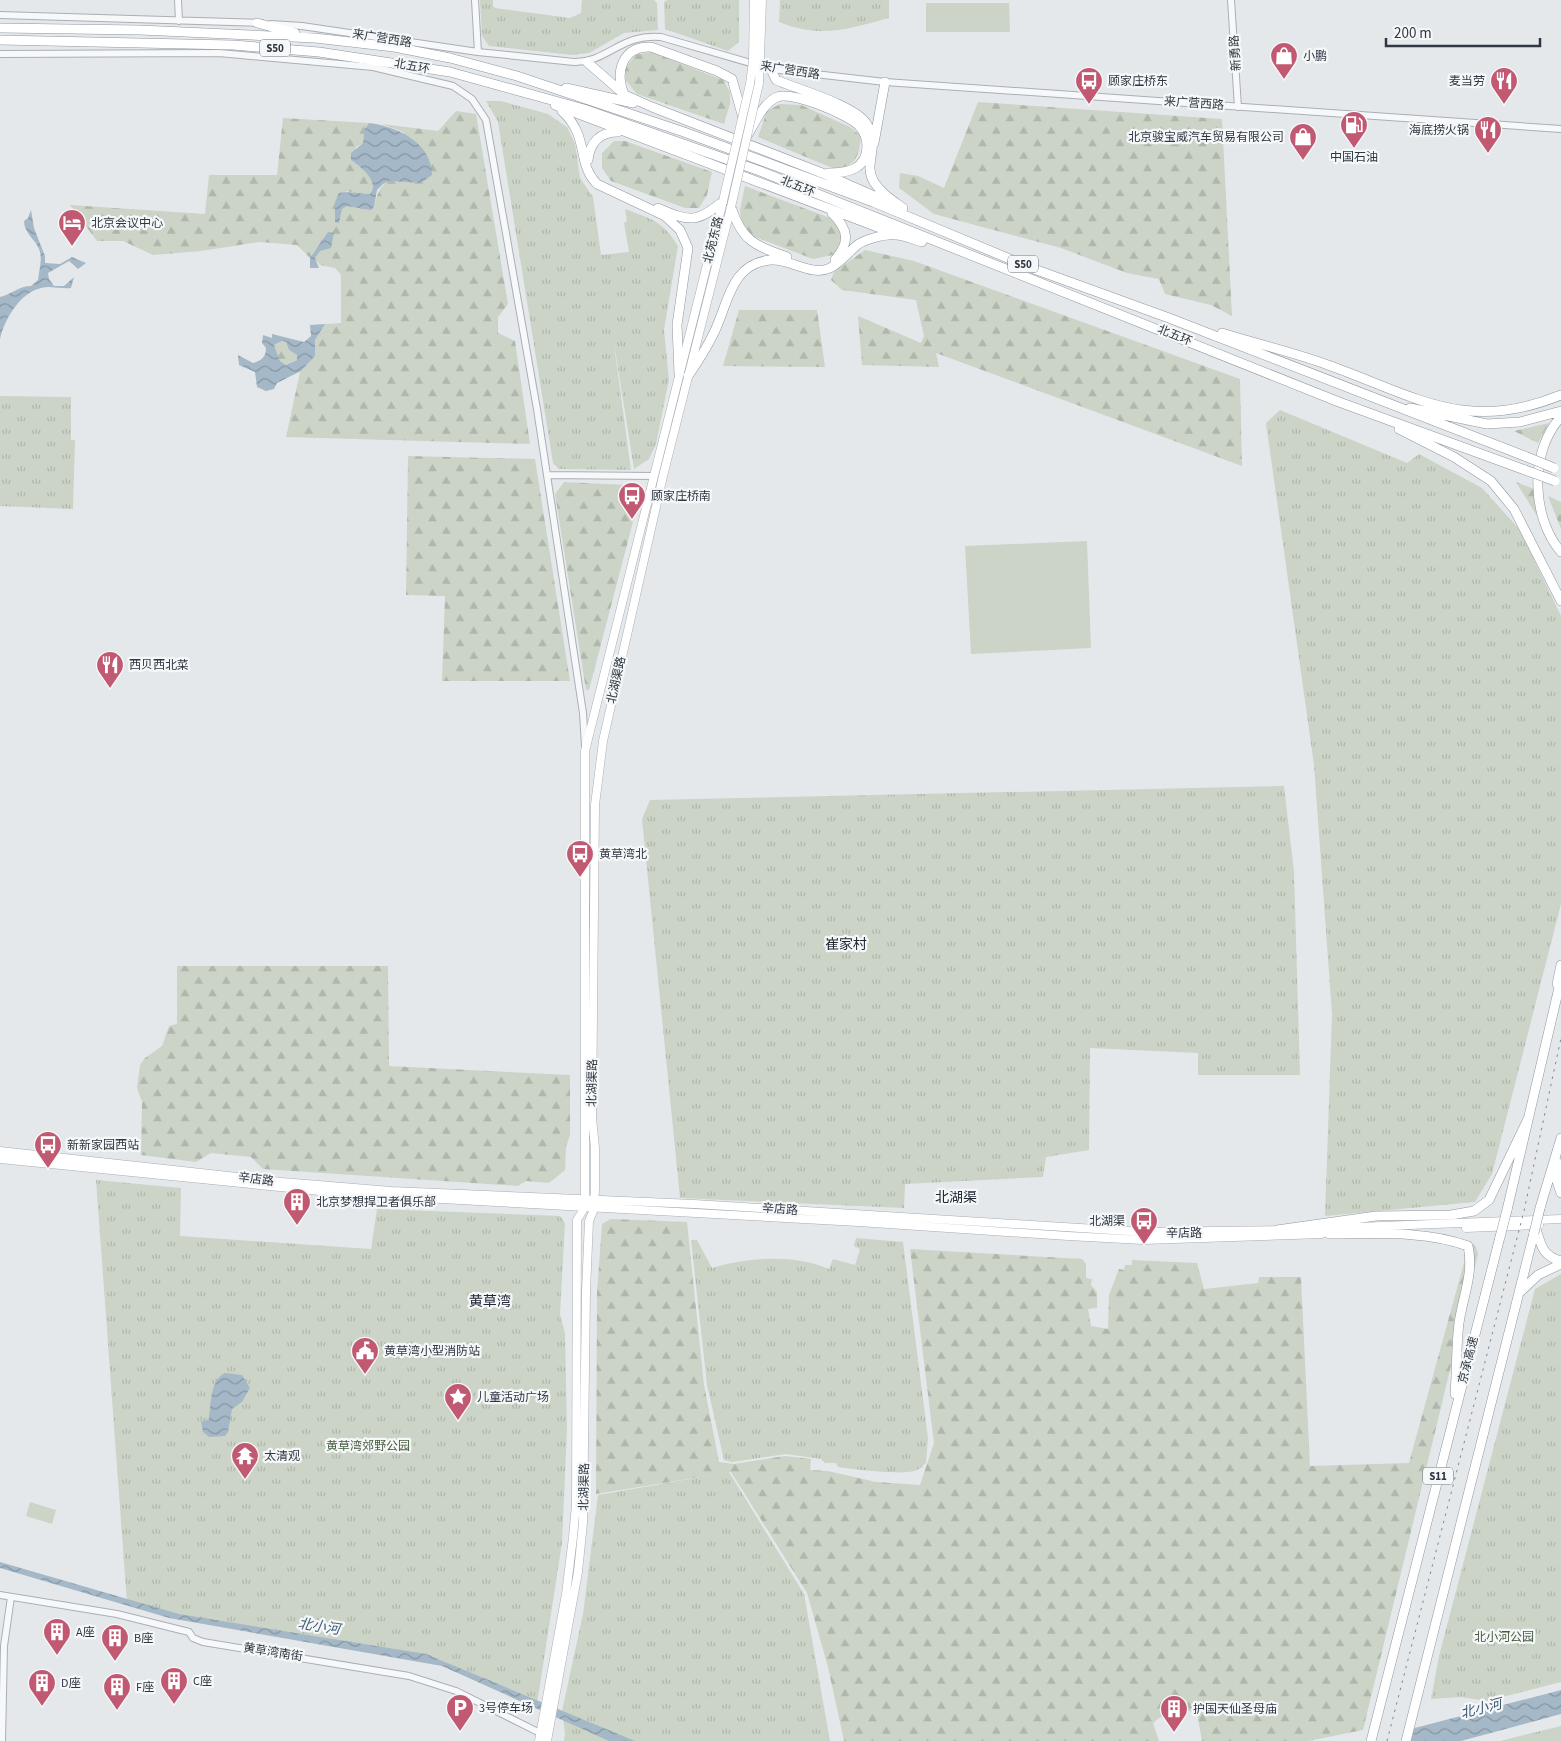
<svg xmlns="http://www.w3.org/2000/svg" width="1561" height="1741" font-family="'Source Sans 3','Noto Sans SC',sans-serif">
	<style>
		.grass { fill: url(#grass-tufts) }
		.forest { fill: url(#forest-firs) }
		.pitch { fill: #cbd4c7 }
		.water { fill: url(#water-waves); fill-rule: evenodd }
		.pier { fill: #e5e8eb }
		.lines { fill: none; stroke-linecap: round; stroke-linejoin: round }
		.tertiary-casing { stroke: #aaafb5; stroke-width: 8 }
		.secondary-casing { stroke: #aaafb5; stroke-width: 9 }
		.primary-casing { stroke: #a5adb6; stroke-width: 9 }
		.motorway-casing { stroke: #8e97a0; stroke-width: 10 }
		.tertiary { stroke: #f7f8fa; stroke-width: 6 }
		.secondary { stroke: #fff; stroke-width: 8 }
		.primary { stroke: #fff; stroke-width: 8 }
		.motorway { stroke: #fff; stroke-width: 9 }
		.rail { stroke: #808993; stroke-width: 1; stroke-dasharray: 2.5 5; stroke-linecap: butt }
		.secondary-bridge-casing { stroke: #aaafb5; stroke-width: 9; stroke-linecap: butt }
		.motorway-bridge-casing { stroke: #8e97a0; stroke-width: 10; stroke-linecap: butt }
		.secondary-bridge { stroke: #fff; stroke-width: 8 }
		.motorway-bridge { stroke: #fff; stroke-width: 9 }
		.labels { text-anchor: middle; stroke-width: 4.5; stroke-linejoin: round; paint-order: stroke }
		.shield { fill: #f5f7f8; stroke: #6a7179; stroke-width: 1 }
		.shield-label { font-size: 11px; font-weight: bold; fill: #2e3742 }
		.street-label { font-size: 12px; fill: #2e3742; stroke: #f5f7f8 }
		.poi-label { font-size: 12px; fill: #2e3742; stroke: #f5f7f8; text-anchor: start }
		.park-label { font-size: 12px; fill: #455c3d; stroke: #f5f7f8 }
		.neighbourhood-label { font-size: 14px; fill: #202833; stroke: #f5f7f8 }
		.water-label { font-size: 14px; font-style: italic; fill: #3c5972; stroke: #f5f7f8 }
	</style>
	<defs>
		<pattern id="grass-tufts" width="24" height="20" patternUnits="userSpaceOnUse" patternTransform="scale(1.25)"><rect width="24" height="20" fill="#cbd4c7"/><path d="M3 7l-1-3M5 7V3M7 7l1-3M15 17l-1-3M17 17v-4M19 17l1-3" fill="none" stroke="#afb7ac"/></pattern>
		<pattern id="forest-firs" width="22" height="20" patternUnits="userSpaceOnUse" patternTransform="scale(1.25)"><rect width="22" height="20" fill="#cbd4c7"/><path d="M5 1l3.5 6h-7zM16 11l3.5 6h-7z" fill="#afb7ac"/></pattern>
		<pattern id="water-waves" width="16" height="10" patternUnits="userSpaceOnUse" patternTransform="scale(1.25)"><rect width="16" height="10" fill="#a4b8c7"/><path d="M0 5q4-4 8 0t8 0" fill="none" stroke="#8696a3"/></pattern>
	</defs>
	<rect width="100%" height="100%" fill="#e5e8eb"/>
	<path class="grass" d="M480,0h13v6l2,2 75,10 11,-5 1,-13h72l3,3 1,27 -34,3 -35,20 -17,2 -83,-9 -7,-10z
		M667,0h72v42l-11,9 -63,-22 -1,-27z
		M780,0h109v18c-41,11 -68,21 -110,4z
		M486,101h15l47,13 19,13 8,17 5,34 13,19 8,58 28,-3 -5,-29 3,-2 -2,-12c26,10 37,11 53,37l-14,84 5,50 -3,14 -10,50 -7,15 -15,10 -21,-132 18,133 -72,-1 -6,-6 -55,-341z
		M0,396l71,1v43h4l-2,69 -73,-3z
		M1280,410l127,53 12,-9 63,34 38,42 41,86v288l-69,270 -17,28 -150,14 7,-202 -18,-249 -48,-342z
		M1284,786l10,86 6,203h-102v-22l-108,-5 -1,102 -43,7 -3,20 -138,7 -1,24 -224,-10 -38,-379 8,-19z
		M96,1180l85,8 -1,48 191,13 6,-40 183,7 5,7 -5,92 5,18 2,97 -5,113 -25,161 -96,-44 -278,-46 -36,-11z
		M856,1238l47,4 25,196 -2,25c-3,2 -6,6 -9,7 -11,6 -65,-1 -79,-3l-2,-4h-11l-4,-4 -35,-5 -54,8 -8,-2 -17,-75 -16,-145h6l15,28c36,-11 82,-14 117,1l4,-10 22,6 5,-16 -6,-3z
		M1561,1274v408l-74,19 -26,-4 -30,2 8,-43 96,-367z
		M729,1472l75,122 26,147h-266l1,-8 -3,-22 21,-97 15,-119z
		M1561,1726v15h-61z"/>
	<path class="forest" d="M651,52l72,28 7,12v12l-6,20 -87,-30 -11,-13 -1,-13 11,-13z
		M978,102l244,17 10,197 -21,-11 -46,-11 -6,-15 -32,-6 -66,-25 -127,-34 -35,-26 1,-15 18,3 26,12z
		M780,104l21,1 49,22 11,9c-2,20 -4,28 -24,34l-79,-33 9,-26z
		M456,111l20,3 32,190 -10,13v16l17,8 15,103 -244,-7 14,-65 15,-16v-16l10,-16 16,-1v-48l-6,-7 -15,-3 -6,-7 14,-26 -18,26 -13,-13 -37,-3 -59,9 -48,4 -30,-14h-26l-27,-36 135,9 4,-39h68l6,-57 86,5 -5,7 -1,13 -7,4 -5,13c10,7 29,21 19,34h-12l-11,-3 -12,11v20l4,1 3,-14 5,-4 27,3c7,-35 18,-27 47,-25l-18,-51 -21,-8 56,7z
		M614,141h11l87,31 -5,23 -8,13h-14l-74,-27 -9,-13v-15z
		M745,186l88,33 8,14v13l-8,9 -20,4 -63,-24 -9,-14 -1,-11z
		M865,250l49,11 326,118 2,87 -306,-113 3,14 -77,-2 -4,-49 63,27 3,-7 -8,-36 -74,-10 -11,-10 3,-8z
		M739,310h78l8,57 -102,-1z
		M282,341l4,1 3,8 8,5v5l-11,5 -6,-4 -6,-16z
		M1549,423l-11,20 -24,-12z
		M408,456l127,3 35,222h-128l3,-85 -39,-1z
		M564,482l64,3 12,10 -51,195h-3l-31,-196z
		M1516,482l18,7 3,27z
		M1548,496l13,6v27z
		M177,966h211l1,100 181,9v60l-4,12 -1,23 -16,13 -23,-2 -8,5 -255,-17 -12,-12 -40,-4 -15,9 -55,-7 1,-53 -5,-14 3,-23 5,-7 17,-12 7,-20 8,-2z
		M611,1219l76,3 17,163 15,77 15,2 51,-8 26,3 -1,11 18,1 48,11 44,3 14,-42 -24,-194 172,10 4,5v14l6,1 -1,6 6,7v16l-9,1 3,17 17,3 1,-34 10,-26 5,1 1,-5h7v-5l65,3 7,26 54,-6 1,-6h42l9,189 99,-3 61,-222 6,6 2,7 -115,476 -55,11h-106l-5,-28c-16,-6 -32,-1 -44,10l6,18h-315l-16,-74 -21,-74 -76,-121 -135,22 1,-201 5,-69z"/>
	<path class="pitch" d="M926,3h83l1,29h-84z
		M1087,541l4,107 -120,6 -6,-108z
		M30,1502l26,8 -4,14 -26,-8z"/>
	<path class="water" d="M369,123c28,3 63,20 63,52l-11,8 -31,-2 -7,3 -6,6 -3,17 -3,3 -24,-4 -5,3 -3,14 -4,-1v-20l4,-9c10,-2 20,1 31,1 10,-12 -9,-27 -19,-34v-7l12,-10 1,-13z
		M31,210l3,18 11,28v7l15,1 12,-7 14,6 -8,6 -9,-8 -21,12 1,6 5,7h10l10,-9 -3,11c-8,1 -15,-1 -23,-1 -26,1 -43,31 -48,52v-42c12,-3 19,-11 31,-11l7,-6c1,-10 5,-22 1,-31 -4,-10 -15,-16 -15,-28l4,-3z
		M328,232l6,1 -3,15 -11,3 -5,7 4,10h-9v-10z
		M325,324l-10,16v16l-14,15 -24,12 -3,6 -8,2 -9,-4 -2,-15 -16,-7 -1,-10 15,8c8,-2 13,-6 13,-15l-4,-5 1,-8 9,3v-4l32,8 7,-6 -1,-11zM282,341l4,1 3,8 8,5v5l-11,5 -6,-4 -6,-16z
		M225,1373l17,2 8,13 -8,14 -10,7 -4,23 -3,4 -16,1 -6,-5 -2,-10 8,-3c2,-15 1,-39 16,-46z
		M0,1562l179,52 247,40 209,87h-26l-167,-75 -273,-48 -169,-50z
		M1561,1690v24l-100,27h-96z"/>
	<path class="pier" d="M1415,1726l-4,15h-49l2,-2z"/>
	<g class="lines">
		<defs>
			<path id="tertiary" d="M178,0l1,21
				M475,0l3,52
				M1231,0l7,107
				M0,15l261,8
				M271,24l31,2 176,26 96,10c33,1 47,-29 87,-25l110,32 114,13 676,47
				M0,54l219,-1 154,14 80,19 19,13 14,21 51,289 46,304 2,33
				M547,475l107,1
				M0,1595l117,19 72,18 4,6 10,4 206,34 47,15 84,42
				M2,1741l2,-95 7,-49"/>
			<path id="secondary" d="M539,1741l27,-147 7,-57 3,-32 1,-285 8,-13v-456l138,-550
				M547,1741l31,-169 5,-49 3,-232 3,-70 5,-12 1,-21v-40l-3,-30 3,-313 8,-64 60,-265 68,-269"/>
			<path id="primary" d="M0,1151l282,31 109,9 303,13 450,28 138,-2
				M0,1159l350,35 508,28 210,14 75,4 179,-6
				M1466,1228l73,-3
				M1306,1229l255,-10"/>
			<path id="motorway" d="M257,23l38,10
				M0,28l140,2 175,8 79,9 56,11 67,18 167,56 189,70 161,67 135,49 358,139
				M0,40l233,5 86,7 131,20 134,37 176,62 579,231 186,68
				M587,62l38,33 27,12 170,66 64,28
				M771,69l5,11c21,9 78,25 90,43 16,23 -4,40 8,59 7,11 18,18 29,26
				M566,88l67,15
				M624,94c-9,-22 -2,-48 27,-47l66,24 15,8 11,39
				M555,105l341,129
				M562,111c28,26 14,52 35,73l68,32 15,14 8,18 -11,77 2,49
				M747,136c8,-13 16,-33 30,-39 14,-6 73,18 82,29 6,6 8,13 8,21 -1,23 -20,26 -39,26
				M874,143l11,-61
				M588,160c2,-18 12,-28 30,-28
				M731,207c11,34 23,38 56,50
				M658,208c32,14 39,15 65,-7
				M832,213c17,17 18,29 3,47
				M1222,333c35,11 71,19 106,32 87,31 138,69 233,30
				M688,376c11,-16 21,-31 29,-50 12,-28 16,-62 53,-66 20,-2 41,17 60,8 10,-5 17,-14 26,-22 8,-7 29,-12 40,-11 8,0 18,5 26,7
				M1410,408l77,16 33,-2 41,-11
				M1561,417c-32,34 -30,100 0,135
				M1399,429l55,28 37,24 23,28 47,92
				M1557,984l4,-19
				M1558,1163l-1,18 4,12
				M1540,1208l21,-70
				M1507,1210l54,-231
				M1536,1229c5,17 7,27 25,32
				M1277,1230l99,-14 75,-1 23,-4 15,-11 39,-81
				M1329,1234c45,0 96,-4 139,12 6,27 -5,50 -9,77 -3,23 -2,47 -4,71
				M1519,1293l19,-18 23,-11
				M1371,1741l129,-504
				M1406,1741l128,-508"/>
		</defs>
		<use href="#tertiary" class="tertiary-casing"/>
		<use href="#secondary" class="secondary-casing"/>
		<use href="#primary" class="primary-casing"/>
		<use href="#motorway" class="motorway-casing"/>
		<use href="#tertiary" class="tertiary"/>
		<use href="#secondary" class="secondary"/>
		<use href="#primary" class="primary"/>
		<use href="#motorway" class="motorway"/>
		<path class="rail" d="M1387,1741l137,-530 37,-173"/>
		<defs>
			<path id="secondary-bridge" d="M723,201l27,-117 3,-23 1,-61
				M731,207l28,-124 3,-83"/>
			<path id="motorway-bridge" d="M1527,457l27,11
				M1525,470l30,11
				M1534,1233l6,-25
				M1500,1237l7,-27"/>
		</defs>
		<use href="#secondary-bridge" class="secondary-bridge-casing"/>
		<use href="#motorway-bridge" class="motorway-bridge-casing"/>
		<use href="#secondary-bridge" class="secondary-bridge"/>
		<use href="#motorway-bridge" class="motorway-bridge"/>
	</g>
	<defs>
		<symbol id="shop-pin" viewBox="-11 -11 22 30"><path d="M0 17L-7.5 6A9.5 9.5 0 1 1 7.5 6Z" fill="#c15972" stroke="#f5f7f8"/><path d="M-5-2.5h2.3a2.7 3.5 0 0 1 5.4 0H5L5.5 6h-11ZM-1.5-2.5h3a1.5 2.3 0 0 0-3 0Z" fill="#fff"/></symbol>
		<symbol id="bus-pin" viewBox="-11 -11 22 30"><path d="M0 17L-7.5 6A9.5 9.5 0 1 1 7.5 6Z" fill="#c15972" stroke="#f5f7f8"/><path d="M-5-6H5V4H4V6H2V4H-2V6H-4V4H-5ZM-3.5-4V0h7V-4ZM-3.5 1.2v1.5H-2V1.2ZM2 1.2v1.5H3.5V1.2Z" fill="#fff"/></symbol>
		<symbol id="restaurant-pin" viewBox="-11 -11 22 30"><path d="M0 17L-7.5 6A9.5 9.5 0 1 1 7.5 6Z" fill="#c15972" stroke="#f5f7f8"/><path d="M-5-6h1v4h1v-4h1v4h1v-4h1v5L-1.5 .5V6h-2V.5L-5-1ZM5-6V6H3V1.5H1.5Q1.5-4 5-6Z" fill="#fff"/></symbol>
		<symbol id="fuel-pin" viewBox="-11 -11 22 30"><path d="M0 17L-7.5 6A9.5 9.5 0 1 1 7.5 6Z" fill="#c15972" stroke="#f5f7f8"/><path d="M-5.5-6h7V0h2V4h1.3V-2.5L3-4.5l.8-.8L6-3V5H2.5V1h-1V6h-7ZM-4.2-4.7v3.2H.2V-4.7Z" fill="#fff"/></symbol>
		<symbol id="hotel-pin" viewBox="-11 -11 22 30"><path d="M0 17L-7.5 6A9.5 9.5 0 1 1 7.5 6Z" fill="#c15972" stroke="#f5f7f8"/><path d="M-6-4.5h1.5V1H6V5H4.5V3h-9V5H-6ZM-4 0a1.8 1.8 0 1 1 3.6 0ZM.5 0V-2.5h3Q6-2.5 6 0Z" fill="#fff"/></symbol>
		<symbol id="building-pin" viewBox="-11 -11 22 30"><path d="M0 17L-7.5 6A9.5 9.5 0 1 1 7.5 6Z" fill="#c15972" stroke="#f5f7f8"/><path d="M-4-6H4V6H1V3H-1V6H-4ZM-2.5-4.3h1.7v1.8h-1.7ZM.8-4.3h1.7v1.8H.8ZM-2.5-1h1.7V.8h-1.7ZM.8-1h1.7V.8H.8Z" fill="#fff"/></symbol>
		<symbol id="civic-pin" viewBox="-11 -11 22 30"><path d="M0 17L-7.5 6A9.5 9.5 0 1 1 7.5 6Z" fill="#c15972" stroke="#f5f7f8"/><path d="M-.6-6.5H3V-4.5H.6V-3L4-1V1h2V6H-6V1h2V-1L-.6-3ZM-1.2 2.5V6h2.4V2.5Z" fill="#fff"/></symbol>
		<symbol id="sight-pin" viewBox="-11 -11 22 30"><path d="M0 17L-7.5 6A9.5 9.5 0 1 1 7.5 6Z" fill="#c15972" stroke="#f5f7f8"/><path d="M0-6L1.8-2.2L6-1.7L2.9 1.2L3.7 5.4L0 3.3L-3.7 5.4L-2.9 1.2L-6-1.7L-1.8-2.2Z" fill="#fff"/></symbol>
		<symbol id="temple-pin" viewBox="-11 -11 22 30"><path d="M0 17L-7.5 6A9.5 9.5 0 1 1 7.5 6Z" fill="#c15972" stroke="#f5f7f8"/><path d="M0-6L5-2H3V0L6.5 2.5H4V6H1.5V3h-3V6H-4V2.5H-6.5L-3 0V-2H-5Z" fill="#fff"/></symbol>
		<symbol id="parking-pin" viewBox="-11 -11 22 30"><path d="M0 17L-7.5 6A9.5 9.5 0 1 1 7.5 6Z" fill="#c15972" stroke="#f5f7f8"/><path d="M-3.5-5.5H1a3.5 3.5 0 0 1 0 7H-1V5.5H-3.5ZM-1-3.4V-.6H.8a1.4 1.4 0 0 0 0-2.8Z" fill="#fff"/></symbol>
	</defs>
	<g fill-rule="evenodd">
		<use href="#shop-pin" x="1268" y="40" width="32" height="43"/>
		<use href="#bus-pin" x="1073" y="65" width="32" height="43"/>
		<use href="#restaurant-pin" x="1488" y="65" width="32" height="43"/>
		<use href="#fuel-pin" x="1338" y="109" width="32" height="43"/>
		<use href="#restaurant-pin" x="1472" y="114" width="32" height="43"/>
		<use href="#shop-pin" x="1287" y="121" width="32" height="43"/>
		<use href="#hotel-pin" x="56" y="207" width="32" height="43"/>
		<use href="#bus-pin" x="616" y="480" width="32" height="43"/>
		<use href="#restaurant-pin" x="94" y="649" width="32" height="43"/>
		<use href="#bus-pin" x="564" y="838" width="32" height="43"/>
		<use href="#bus-pin" x="32" y="1129" width="32" height="43"/>
		<use href="#building-pin" x="281" y="1186" width="32" height="43"/>
		<use href="#bus-pin" x="1128" y="1205" width="32" height="43"/>
		<use href="#civic-pin" x="349" y="1335" width="32" height="43"/>
		<use href="#sight-pin" x="442" y="1381" width="32" height="43"/>
		<use href="#temple-pin" x="229" y="1440" width="32" height="43"/>
		<use href="#building-pin" x="41" y="1616" width="32" height="43"/>
		<use href="#building-pin" x="99" y="1622" width="32" height="43"/>
		<use href="#building-pin" x="158" y="1665" width="32" height="43"/>
		<use href="#building-pin" x="26" y="1667" width="32" height="43"/>
		<use href="#building-pin" x="101" y="1671" width="32" height="43"/>
		<use href="#parking-pin" x="444" y="1692" width="32" height="43"/>
		<use href="#building-pin" x="1158" y="1693" width="32" height="43"/>
	</g>
	<g class="labels">
		<g class="shield">
			<rect x="260" y="39.5" width="30" height="17" rx="4"/>
			<rect x="1008" y="255.5" width="30" height="17" rx="4"/>
			<rect x="1423" y="1467.5" width="30" height="17" rx="4"/>
		</g>
		<g class="shield-label">
			<text x="275" y="52">S50</text>
			<text x="1023" y="268">S50</text>
			<text x="1438" y="1480">S11</text>
		</g>
		<g class="street-label">
			<text transform="translate(382 38) rotate(9)" y="4">来广营西路</text>
			<text transform="translate(1235 53) rotate(-94)" y="4">新勇路</text>
			<text transform="translate(412 66) rotate(10)" y="4">北五环</text>
			<text transform="translate(790 70) rotate(9)" y="4">来广营西路</text>
			<text transform="translate(1194 103) rotate(4)" y="4">来广营西路</text>
			<text transform="translate(798 186) rotate(22)" y="4">北五环</text>
			<text transform="translate(713 240) rotate(-76)" y="4">北苑东路</text>
			<text transform="translate(1175 335) rotate(22)" y="4">北五环</text>
			<text transform="translate(616 680) rotate(-77)" y="4">北湖渠路</text>
			<text transform="translate(592 1083) rotate(-89)" y="4">北湖渠路</text>
			<text transform="translate(256 1179) rotate(7)" y="4">辛店路</text>
			<text transform="translate(780 1209) rotate(4)" y="4">辛店路</text>
			<text x="1184" y="1237">辛店路</text>
			<text transform="translate(1468 1360) rotate(-76)" y="4">京承高速</text>
			<text transform="translate(584 1487) rotate(-89)" y="4">北湖渠路</text>
			<text transform="translate(273 1652) rotate(9)" y="4">黄草湾南街</text>
		</g>
		<g class="poi-label">
			<text x="1303" y="60">小鹏</text>
			<text x="1108" y="85">顾家庄桥东</text>
			<text x="1485" y="85" text-anchor="end">麦当劳</text>
			<text x="1469" y="134" text-anchor="end">海底捞火锅</text>
			<text x="1284" y="141" text-anchor="end">北京骏宝威汽车贸易有限公司</text>
			<text x="1354" y="161" text-anchor="middle">中国石油</text>
			<text x="91" y="227">北京会议中心</text>
			<text x="651" y="500">顾家庄桥南</text>
			<text x="129" y="669">西贝西北菜</text>
			<text x="599" y="858">黄草湾北</text>
			<text x="67" y="1149">新新家园西站</text>
			<text x="316" y="1206">北京梦想捍卫者俱乐部</text>
			<text x="1125" y="1225" text-anchor="end">北湖渠</text>
			<text x="384" y="1355">黄草湾小型消防站</text>
			<text x="477" y="1401">儿童活动广场</text>
			<text x="264" y="1460">太清观</text>
			<text x="76" y="1636">A座</text>
			<text x="134" y="1642">B座</text>
			<text x="193" y="1685">C座</text>
			<text x="61" y="1687">D座</text>
			<text x="136" y="1691">F座</text>
			<text x="479" y="1712">3号停车场</text>
			<text x="1193" y="1713">护国天仙圣母庙</text>
		</g>
		<g class="park-label">
			<text x="368" y="1450">黄草湾郊野公园</text>
			<text x="1504" y="1641">北小河公园</text>
		</g>
		<g class="neighbourhood-label">
			<text x="846" y="949">崔家村</text>
			<text x="956" y="1202">北湖渠</text>
			<text x="490" y="1306">黄草湾</text>
		</g>
		<g class="water-label">
			<text transform="translate(319 1626) rotate(9)" y="5">北小河</text>
			<text transform="translate(1481 1708) rotate(-14)" y="5">北小河</text>
		</g>
	</g>
	<path d="M1386 38v8h154v-8" fill="none" stroke="#2e3742" stroke-width="2.5"/>
	<text x="1394" y="38" font-size="15" fill="#2e3742" stroke="#f5f7f8" stroke-width="4" paint-order="stroke">200 m</text>
</svg>
